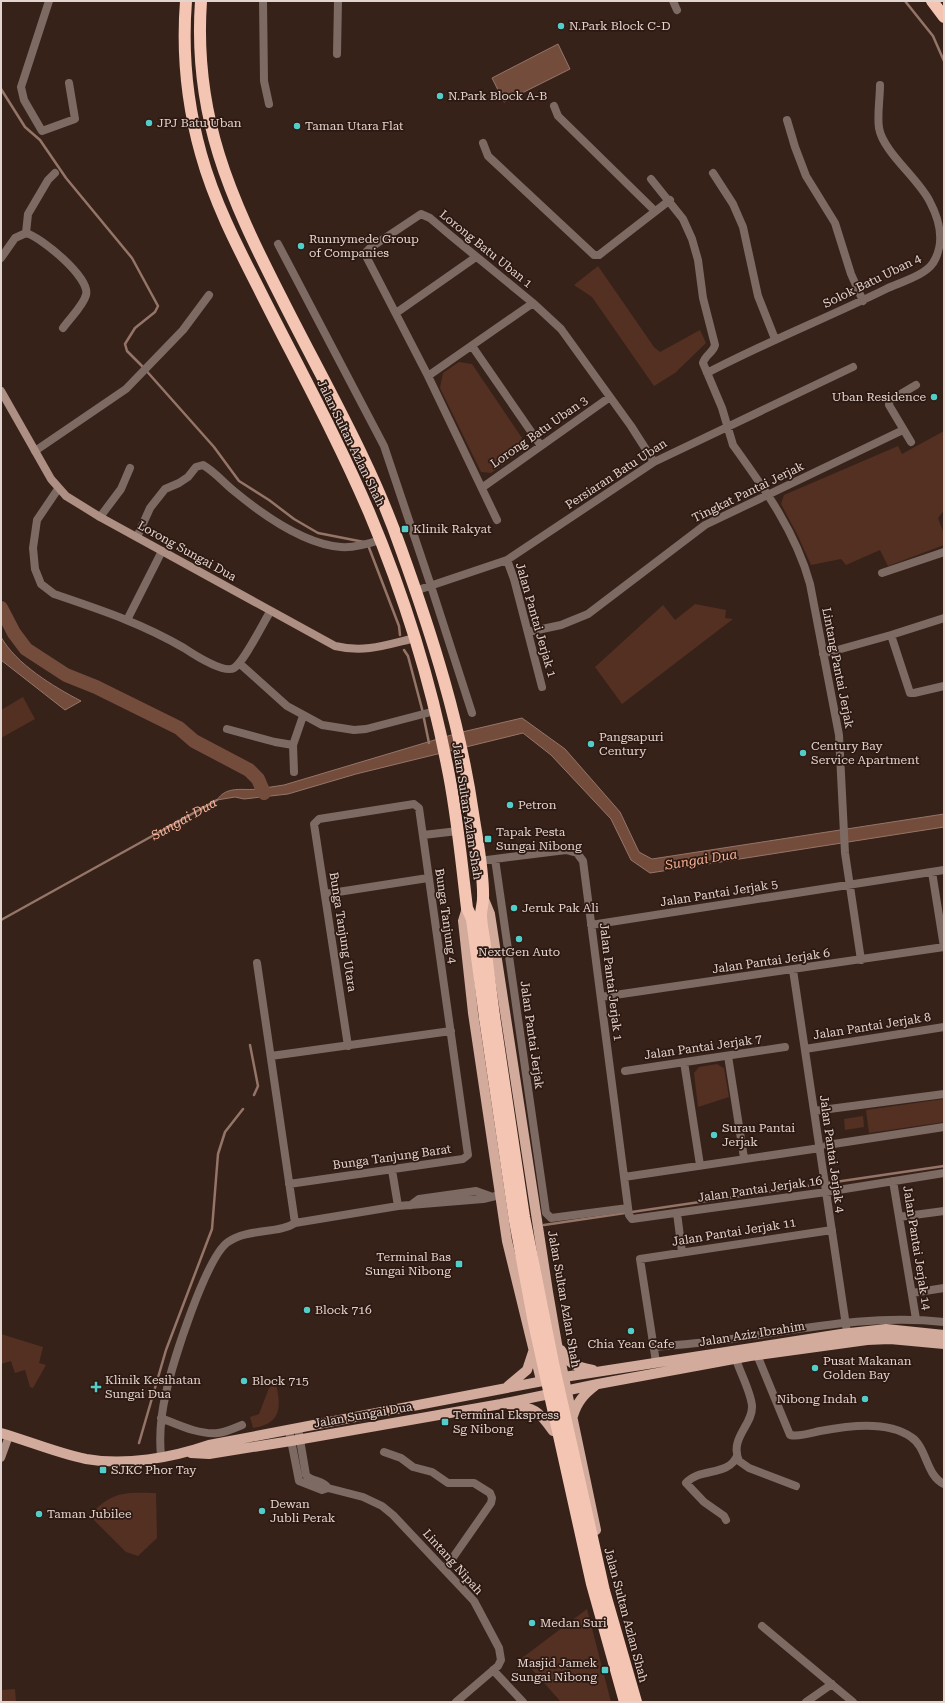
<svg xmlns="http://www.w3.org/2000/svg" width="945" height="1703" font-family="'Roboto Serif',serif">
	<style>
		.green { fill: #533022 }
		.water { fill: #734c3c; stroke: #947568 }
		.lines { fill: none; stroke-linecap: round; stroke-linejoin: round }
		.stream { stroke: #947568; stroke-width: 2.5 }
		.river { stroke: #734c3c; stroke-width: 14 }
		.street { stroke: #7d6a63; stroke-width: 8 }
		.secondary { stroke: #ad8f83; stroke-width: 8 }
		.primary { stroke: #d2ab9c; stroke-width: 10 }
		.highway { stroke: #f4c5b3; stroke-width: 12 }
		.highway-bridge { stroke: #f4c5b3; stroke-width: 12 }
		.poi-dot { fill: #53cdc9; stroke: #2d1911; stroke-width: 1.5 }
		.labels { text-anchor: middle; stroke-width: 3.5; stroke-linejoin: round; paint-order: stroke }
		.poi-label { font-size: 12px; fill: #e2d4ce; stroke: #2d1911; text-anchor: start }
		.street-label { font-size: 12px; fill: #e2d4ce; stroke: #2d1911 }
		.water-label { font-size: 13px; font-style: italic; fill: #f9b499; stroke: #2d1911 }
	</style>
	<rect width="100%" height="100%" fill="#37221a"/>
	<path class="green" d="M598,266l56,81 6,5 40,-22 6,13 -31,30 -21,13 -62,-89 -18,-12z
		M459,362l13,2 50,74 -2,14 -29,21 -10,-1 -41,-84 3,-15z
		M944,431v79l-6,8 6,16v11l-56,21 -8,-16 -34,15 -5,-6 -30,6 -13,-29 -17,-32 3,-9 114,-49 4,8z
		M695,604l31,6 -1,8 8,1 -111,85 -27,-37 68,-62 12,15z
		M23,697l12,22 -34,19v-28z
		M717,1064l7,4 5,29 -31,10 -4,-34 5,-6z
		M944,1099v23l-75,11 -3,-23z
		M863,1116l1,11 -19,3 -1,-11z
		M1,1334l42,13 -4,16 7,2 -13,23 -3,-1 -5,-17 -10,3 -4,-12 -10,3z
		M276,1384c6,25 4,40 -23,44l-3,-11 9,-3 10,-26z
		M156,1493l1,45 -19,18 -12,-4 -32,-32v-9c21,-21 35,-18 62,-18z
		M587,1609l24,93h-50l-39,-44z
		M15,1689l1,13h-15v-12z"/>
	<path class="water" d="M558,44l12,25 -66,33 -12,-24z
		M1,637c15,27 53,50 80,64l-16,9 -64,-50z
		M522,718l43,31 55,63 19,40 13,7 292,-45v13l-294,46 -19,-13 -20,-41 -60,-64 -28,-22 -167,41 -68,20 -44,5 -9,-2 -18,3c10,-15 26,-9 41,-11 9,-1 17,-3 26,-4l174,-52z"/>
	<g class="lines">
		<g class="stream">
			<path d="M905,1l28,35 11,25"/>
			<path d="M1,89l24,38 15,13 26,38 66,80 26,48 -3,6 -20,16 -10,16 2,7 16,16 71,80 25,34 30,19 25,19 24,14 46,9"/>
			<path d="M368,545l31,81 1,9"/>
			<path d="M404,650l4,6 14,53 7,34"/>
			<path id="s1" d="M1,920l216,-120"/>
			<path d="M250,1045l8,41 -4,9"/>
			<path d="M544,1225l400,-59"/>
			<path d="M139,1443l27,-93 46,-121 6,-75 7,-22 18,-23"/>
		</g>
		<path class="river" d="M1,608l13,25 12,16 40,26 30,12 83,41 15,13 55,29 9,9 6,14"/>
		<path class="street" d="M49,1l-28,86 3,13 18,31 33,-12 -6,-36
			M263,1l1,80 5,23
			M673,1l4,9
			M337,54l1,-53
			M554,106l4,10 97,95
			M787,120l8,27 11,29 29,47 16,51 12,27
			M483,143l5,13 106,99h5l71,-55
			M713,173l20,31 10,23 15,69 17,43
			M651,179l32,40 9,20 6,21 5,38 12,47c-2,8 -10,10 -12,18l19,45 11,37c31,43 63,87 77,139l29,151 6,118 16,107
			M26,233l2,-19 20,-34 7,-7
			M278,244l106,202 47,140 41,127
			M1,258l14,-20 11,-5c15,4 65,45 60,62 -3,11 -16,23 -23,33
			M396,313l80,-56
			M472,346l69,100
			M707,373c59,-31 120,-55 179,-84 15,-7 38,-13 47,-26 12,-19 7,-42 -3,-61 -11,-23 -47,-50 -51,-74 -2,-13 1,-29 1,-43
			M428,376l105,-73
			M911,442l-22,-37v-4l27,-16
			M35,451l91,-62 57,-59 26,-35
			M483,487l127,-90
			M58,489l-21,31 -4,28 2,21 6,15 13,10c47,16 87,29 130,54 9,6 40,26 50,20 10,-6 29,-45 36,-56
			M100,517l21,-28 9,-21
			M497,520l-69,-144 -61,-118 -1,-6 4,-4 51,-34 9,4 20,17 83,68 28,26 70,97 23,36
			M137,537l13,-29 15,-19 14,-6 9,-6 8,-10 7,-2c12,7 20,17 31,26 29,24 69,53 107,56 13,1 27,-3 39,-7
			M507,560l7,19 28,108
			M882,573l62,-21
			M415,591l92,-31 147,-98 199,-95
			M127,620l35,-69
			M528,632l33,-7 27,-11 117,-89 198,-95
			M891,635l19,58h4l30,-7
			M823,654l68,-19 53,-17
			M239,663l48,43 35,19 32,5 12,-1 69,-18
			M227,729l48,13 18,3
			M294,772l-1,-27 10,-29
			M423,835l35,-4
			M495,859l51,354 5,5 77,-10
			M479,861l87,-11 11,3 6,8 46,354 3,4 194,-27 118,-19
			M932,872l12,75
			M325,894l103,-16
			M591,925l353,-55
			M257,963l38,260
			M793,970l55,369
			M601,997l343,-50
			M805,1049l139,-22
			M271,1056l180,-25
			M728,1056l16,102
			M684,1062l16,103
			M625,1071l160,-24
			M814,1111l130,-17
			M827,1145l117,-18
			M392,1170l6,36
			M624,1177l196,-29
			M893,1181l23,138
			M289,1184l174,-25 5,-4 -49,-347 -5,-4 -95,15 -5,5 34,222
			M411,1205l8,-6 57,-8 14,5
			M677,1213l5,39
			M899,1217l45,-6
			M912,1293l32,-5
			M654,1347c23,-2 46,-4 70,-7 75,-10 143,-26 220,-18
			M755,1350l35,85c10,2 21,-2 30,-4 27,-5 67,-11 91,6 16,10 15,39 33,47
			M734,1353c4,16 17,38 18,53 1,19 -23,32 -13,55l10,7 47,18
			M656,1362l-16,-103 192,-29
			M161,1418c18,7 38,17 57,15 8,-1 17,-5 24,-8
			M298,1428l8,47c6,7 17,5 22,13
			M290,1435l9,46 23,9 6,-2 35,9 19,9 11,9 81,86 25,47 2,12 -3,6 -42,36
			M384,1452l17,6 12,9 19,5 16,11h26l16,10 2,5 -1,5 -46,66
			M161,1456c-2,-21 0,-42 5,-63 6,-29 40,-136 62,-151 20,-14 51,-8 67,-19l103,-17 85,-7 17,-4
			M726,1520l-2,-4 -20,-14 -18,-19c14,-16 42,-6 51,-27
			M762,1626l91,76
			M493,1670l30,32
			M806,1702l26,-18"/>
		<path class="secondary" d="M1,391l50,88 15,17 34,21 235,129c30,7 51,-1 80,-8
			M1,1458l8,-22"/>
		<path class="primary" d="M483,897l7,17 58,378 9,52 39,186
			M467,908l-4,13 10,92 34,228 33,135
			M561,1350c8,15 16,17 32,20
			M508,1386l19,-16 6,-18
			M510,1405c26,4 27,4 43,26
			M573,1416c4,-14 11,-22 23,-31
			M1,1433c28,8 56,20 85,26 39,7 85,-1 123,-14l355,-68 277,-43 45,-5 58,6
			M191,1453l18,1 82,-13 210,-37 97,-20 152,-28 117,-16 23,-1 54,5"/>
		<path class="highway" d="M186,1c-4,51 1,103 15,153 13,47 35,90 57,133 37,74 78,148 111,225 34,81 61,166 78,253 10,47 14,95 20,143l5,11 13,99
			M201,1c-8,115 29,196 80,296 41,82 90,165 120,252 31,86 59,174 72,264 4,27 11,59 10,86 0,5 -2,10 -2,16 0,10 3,21 4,31 3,24 6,47 9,70
			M932,1l12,16"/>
		<path class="highway-bridge" d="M494,1016l30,201 29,146 51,228 32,111
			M485,1018l30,203 19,102 58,261 33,118"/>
	</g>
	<g class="poi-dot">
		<circle cx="561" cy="26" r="4"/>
		<circle cx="440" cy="96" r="4"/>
		<circle cx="149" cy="123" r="4"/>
		<circle cx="297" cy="126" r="4"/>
		<circle cx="301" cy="246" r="4"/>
		<circle cx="934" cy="397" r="4"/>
		<rect x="401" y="525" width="8" height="8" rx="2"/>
		<circle cx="591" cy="744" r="4"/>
		<circle cx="803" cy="753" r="4"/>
		<circle cx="510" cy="805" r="4"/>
		<rect x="484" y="835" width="8" height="8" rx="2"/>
		<circle cx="514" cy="908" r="4"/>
		<circle cx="519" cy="939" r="4"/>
		<circle cx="714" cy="1135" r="4"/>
		<rect x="455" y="1260" width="8" height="8" rx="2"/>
		<circle cx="307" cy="1310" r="4"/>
		<circle cx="631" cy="1331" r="4"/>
		<circle cx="815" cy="1368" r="4"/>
		<circle cx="244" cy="1381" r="4"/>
		<path d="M94 1381h4v4h4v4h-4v4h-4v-4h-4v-4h4z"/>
		<circle cx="865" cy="1399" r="4"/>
		<rect x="441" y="1418" width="8" height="8" rx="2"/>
		<rect x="99" y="1466" width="8" height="8" rx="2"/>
		<circle cx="262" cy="1511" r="4"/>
		<circle cx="39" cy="1514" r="4"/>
		<circle cx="532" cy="1623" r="4"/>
		<rect x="601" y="1666" width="8" height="8" rx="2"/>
	</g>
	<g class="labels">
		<g class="poi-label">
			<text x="569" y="30">N.Park Block C-D</text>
			<text x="448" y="100">N.Park Block A-B</text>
			<text x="157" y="127">JPJ Batu Uban</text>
			<text x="305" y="130">Taman Utara Flat</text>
			<text x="309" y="243">Runnymede Group<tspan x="309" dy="14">of Companies</tspan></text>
			<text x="926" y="401" text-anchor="end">Uban Residence</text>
			<text x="413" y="533">Klinik Rakyat</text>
			<text x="599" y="741">Pangsapuri<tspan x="599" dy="14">Century</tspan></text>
			<text x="811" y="750">Century Bay<tspan x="811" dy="14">Service Apartment</tspan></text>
			<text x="518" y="809">Petron</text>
			<text x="496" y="836">Tapak Pesta<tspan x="496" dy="14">Sungai Nibong</tspan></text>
			<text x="522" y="912">Jeruk Pak Ali</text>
			<text x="519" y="956" text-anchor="middle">NextGen Auto</text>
			<text x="722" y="1132">Surau Pantai<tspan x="722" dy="14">Jerjak</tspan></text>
			<text x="451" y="1261" text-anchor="end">Terminal Bas<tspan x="451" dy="14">Sungai Nibong</tspan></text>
			<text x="315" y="1314">Block 716</text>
			<text x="631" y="1348" text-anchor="middle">Chia Yean Cafe</text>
			<text x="823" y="1365">Pusat Makanan<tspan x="823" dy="14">Golden Bay</tspan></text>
			<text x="105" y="1384">Klinik Kesihatan<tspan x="105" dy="14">Sungai Dua</tspan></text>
			<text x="252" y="1385">Block 715</text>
			<text x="857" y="1403" text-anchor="end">Nibong Indah</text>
			<text x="453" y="1419">Terminal Ekspress<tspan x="453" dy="14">Sg Nibong</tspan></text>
			<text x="111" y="1474">SJKC Phor Tay</text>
			<text x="270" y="1508">Dewan<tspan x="270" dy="14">Jubli Perak</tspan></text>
			<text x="47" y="1518">Taman Jubilee</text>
			<text x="540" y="1627">Medan Suri</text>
			<text x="597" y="1667" text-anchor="end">Masjid Jamek<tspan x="597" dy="14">Sungai Nibong</tspan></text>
		</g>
		<g class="street-label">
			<text transform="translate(486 249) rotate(39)" y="4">Lorong Batu Uban 1</text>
			<text transform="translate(872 281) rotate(-26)" y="4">Solok Batu Uban 4</text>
			<text transform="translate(539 432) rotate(-35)" y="4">Lorong Batu Uban 3</text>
			<text transform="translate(351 443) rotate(64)" y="4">Jalan Sultan Azlan Shah</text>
			<text transform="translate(616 474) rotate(-33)" y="4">Persiaran Batu Uban</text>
			<text transform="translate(748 492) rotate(-26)" y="4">Tingkat Pantai Jerjak</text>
			<text transform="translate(187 551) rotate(29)" y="4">Lorong Sungai Dua</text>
			<text transform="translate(536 620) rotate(74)" y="4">Jalan Pantai Jerjak 1</text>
			<text transform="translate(838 668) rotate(79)" y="4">Lintang Pantai Jerjak</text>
			<text transform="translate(467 811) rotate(81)" y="4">Jalan Sultan Azlan Shah</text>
			<text transform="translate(719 893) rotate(-9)" y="4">Jalan Pantai Jerjak 5</text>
			<text transform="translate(446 916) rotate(82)" y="4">Bunga Tanjung 4</text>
			<text transform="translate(343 932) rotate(81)" y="4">Bunga Tanjung Utara</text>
			<text transform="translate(771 961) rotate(-8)" y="4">Jalan Pantai Jerjak 6</text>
			<text transform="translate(611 982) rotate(83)" y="4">Jalan Pantai Jerjak 1</text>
			<text transform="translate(872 1026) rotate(-9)" y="4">Jalan Pantai Jerjak 8</text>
			<text transform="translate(532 1035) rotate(82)" y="4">Jalan Pantai Jerjak</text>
			<text transform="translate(703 1047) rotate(-8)" y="4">Jalan Pantai Jerjak 7</text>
			<text transform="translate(832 1154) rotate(82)" y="4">Jalan Pantai Jerjak 4</text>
			<text transform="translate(392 1157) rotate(-8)" y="4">Bunga Tanjung Barat</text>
			<text transform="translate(760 1189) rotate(-8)" y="4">Jalan Pantai Jerjak 16</text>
			<text transform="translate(734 1232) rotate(-9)" y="4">Jalan Pantai Jerjak 11</text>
			<text transform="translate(917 1248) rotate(81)" y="4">Jalan Pantai Jerjak 14</text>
			<text transform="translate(564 1299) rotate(80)" y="4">Jalan Sultan Azlan Shah</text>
			<text transform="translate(752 1334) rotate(-9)" y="4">Jalan Aziz Ibrahim</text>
			<text transform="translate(363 1415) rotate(-10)" y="4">Jalan Sungai Dua</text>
			<text transform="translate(453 1562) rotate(48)" y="4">Lintang Nipah</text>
			<text transform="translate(626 1615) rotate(75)" y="4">Jalan Sultan Azlan Shah</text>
		</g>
		<g class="water-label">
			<text dy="5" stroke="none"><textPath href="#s1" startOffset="209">Sungai Dua</textPath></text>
			<text transform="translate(701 859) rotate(-9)" y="5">Sungai Dua</text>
		</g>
	</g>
	<rect width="945" height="1703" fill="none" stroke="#e2d4ce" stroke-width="4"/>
</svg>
